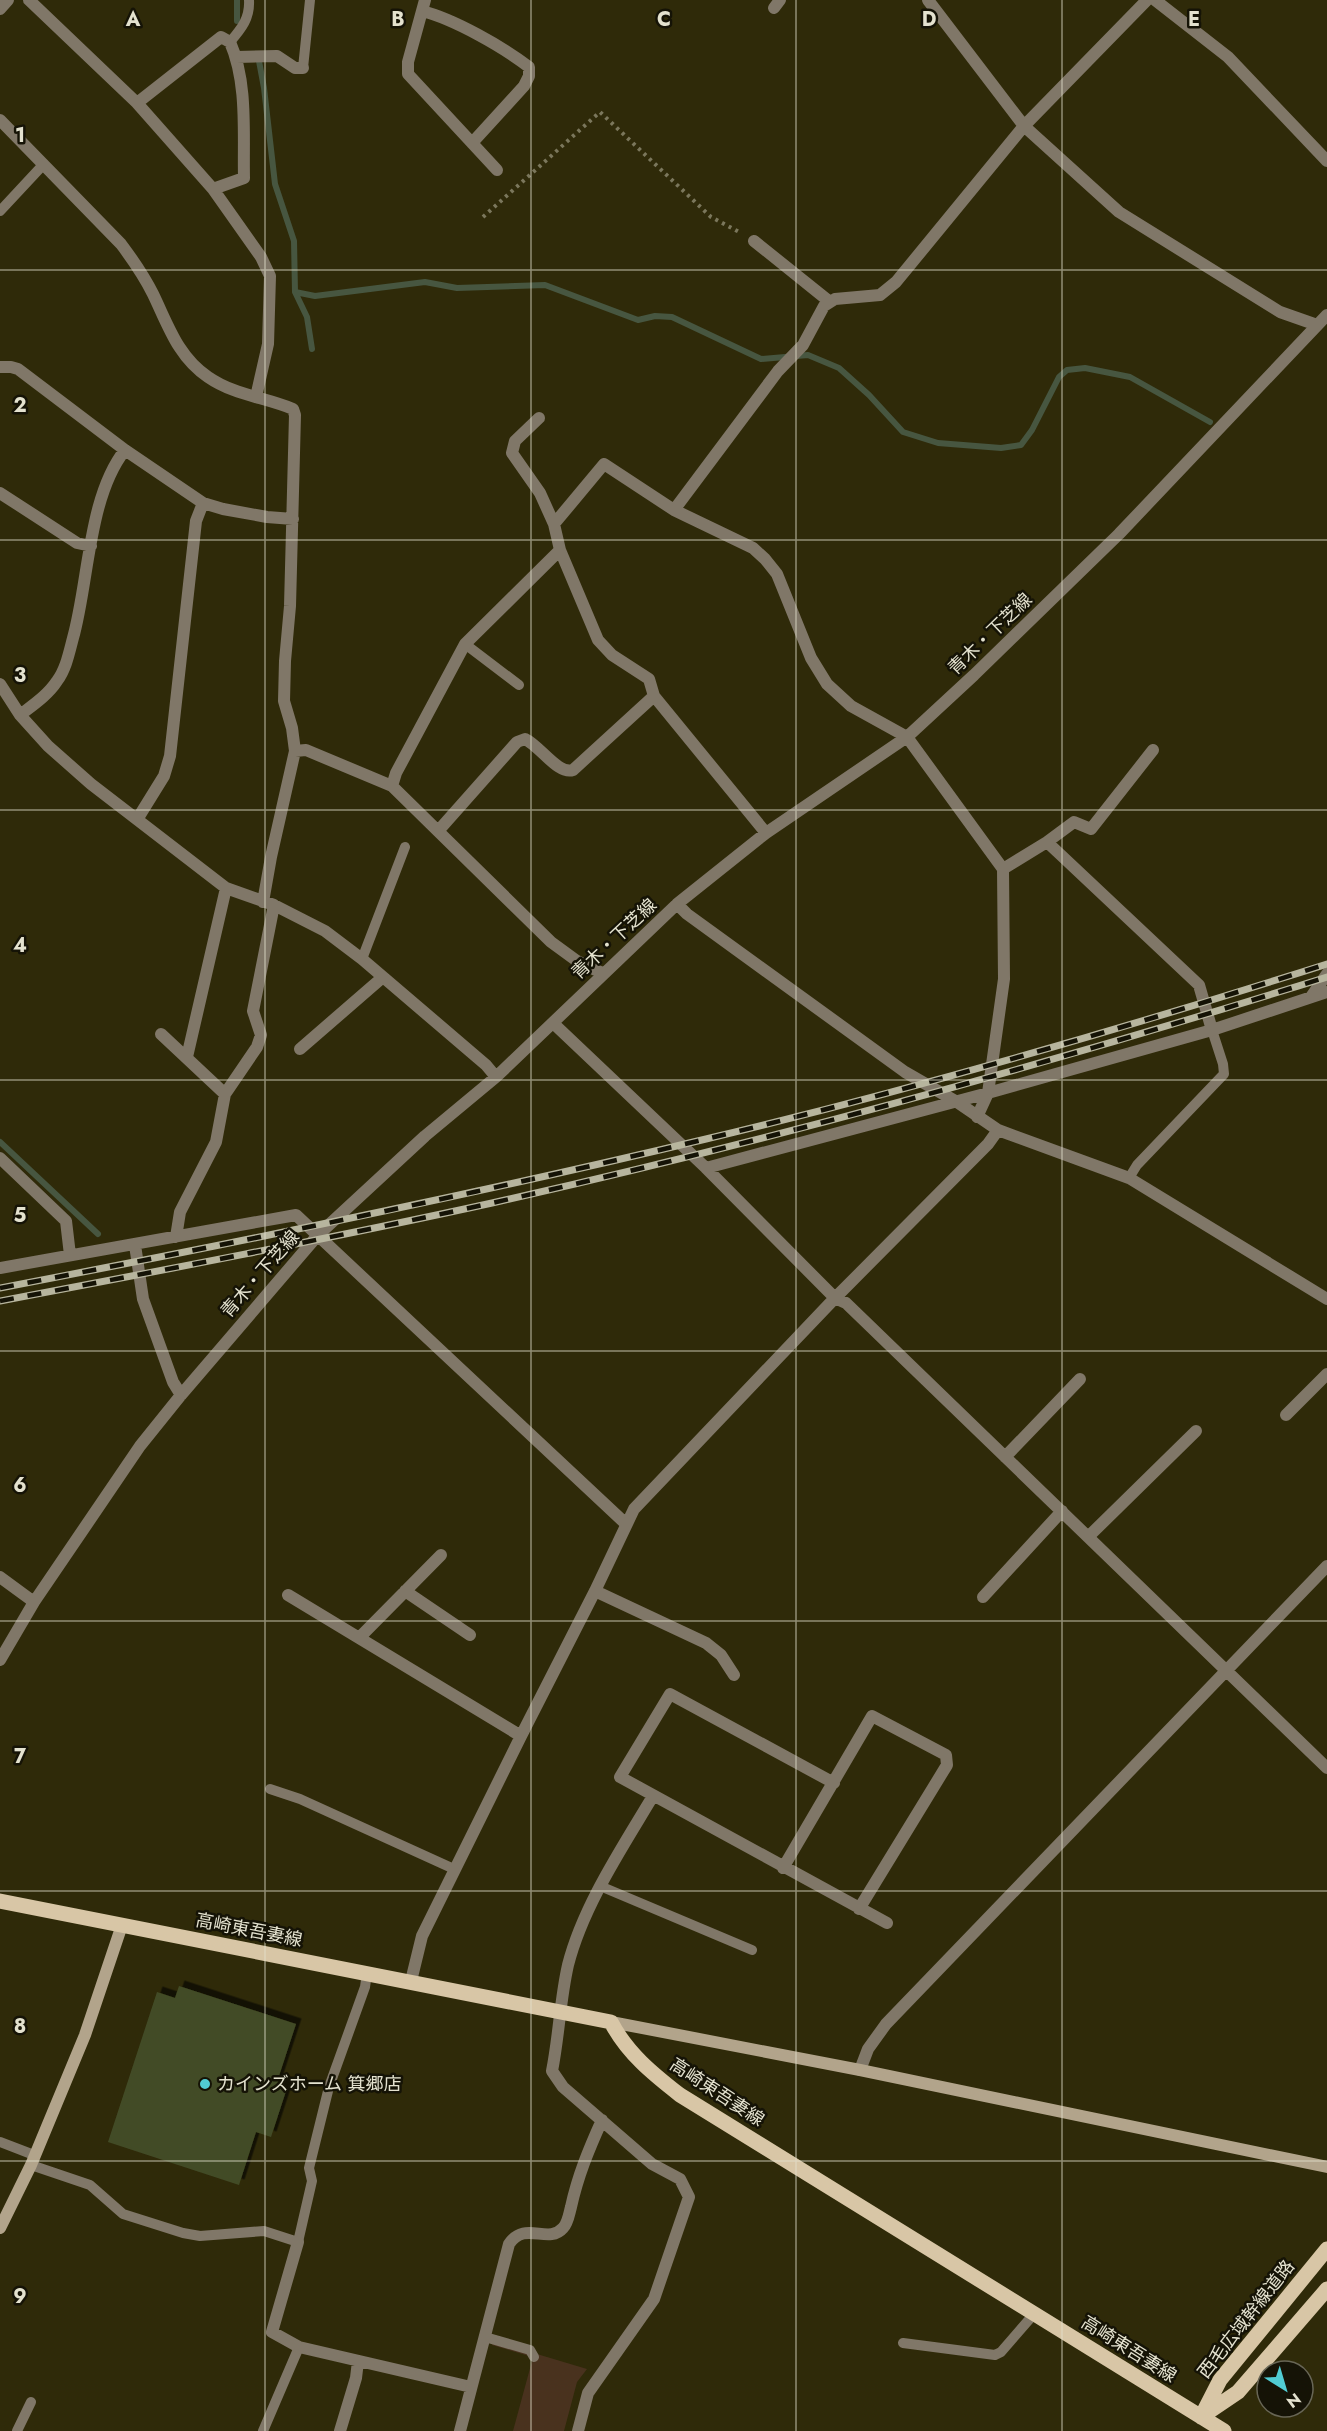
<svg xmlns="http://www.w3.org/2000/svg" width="1327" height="2431" font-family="Jost,'Noto Sans JP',sans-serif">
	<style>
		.green { fill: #49321e }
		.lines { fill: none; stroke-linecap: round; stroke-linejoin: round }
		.stream { stroke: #475640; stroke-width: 6 }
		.building { fill: #424b27; filter: url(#shadow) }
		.path { stroke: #7b775c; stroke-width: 4; stroke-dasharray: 3 4.5; stroke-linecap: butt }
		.lane { stroke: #807768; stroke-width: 10 }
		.street { stroke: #807768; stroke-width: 12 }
		.secondary { stroke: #b2a48b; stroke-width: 12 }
		.primary { stroke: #d8c6a6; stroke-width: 15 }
		.rail-casing { stroke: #b7b59e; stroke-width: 7 }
		.rail { stroke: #151306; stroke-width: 4.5; stroke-dasharray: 14; stroke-linecap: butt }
		.grid { fill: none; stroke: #e4e2cf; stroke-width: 1.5; stroke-opacity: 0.55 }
		.poi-dot { fill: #51ccd3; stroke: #151306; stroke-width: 2 }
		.labels { text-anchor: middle; stroke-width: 5; stroke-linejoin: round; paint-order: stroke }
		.street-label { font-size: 18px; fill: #e4e2cf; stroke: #151306 }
		.poi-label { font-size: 18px; fill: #e4e2cf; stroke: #151306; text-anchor: start }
		.grid-label { font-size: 20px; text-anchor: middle; font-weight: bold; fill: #e4e2cf; stroke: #151306; stroke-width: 5; stroke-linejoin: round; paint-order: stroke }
	</style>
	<defs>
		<filter id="shadow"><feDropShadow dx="5.5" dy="-5.5" stdDeviation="0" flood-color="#0009"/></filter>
	</defs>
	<rect width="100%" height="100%" fill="#2f2a09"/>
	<path class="green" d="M495,2335l42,19 50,15 -10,13 -13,49h-51l19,-70 -3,-5 -37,-11z"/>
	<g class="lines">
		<path class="stream" d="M237,0v21
			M259,61l5,27 11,96 19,57 1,51 12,25 5,32
			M295,292l20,4 110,-14 32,6 88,-3 93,35 17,-4 17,1 89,42 47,-4 31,13 30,27 34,37 35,11 63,5 20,-3 11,-15 27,-53 8,-7 18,-2 45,9 80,45
			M0,1142l98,92"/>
	</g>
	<path class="building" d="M179,1986l117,38 -18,55 9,9 -16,49 -15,-5 -17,53 -131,-43 49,-150 18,6z"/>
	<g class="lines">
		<path class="path" d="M483,217l117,-105 111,105 30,16"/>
		<path class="lane" d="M230,42c12,-14 20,-24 19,-42
			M303,68l7,-68
			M0,211l42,-45
			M465,644l54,41
			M362,959l43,-112
			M1129,1178l8,-13 87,-91 -1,-10 -11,-34
			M270,1789l30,10 154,70
			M600,1886l152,64
			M0,2142l34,13
			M31,2165l59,20 33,29 60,19 17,3 64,-5 34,11 14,-61 -3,-13 20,-81 36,-100 2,-14
			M485,2337l45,13 4,7
			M903,2343l92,12 6,-3 33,-38
			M17,2431l14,-29
			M263,2431l36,-84"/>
		<path class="street" d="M29,0l108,103 76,86 48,68 9,19 -2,68 -12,53
			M425,0l-17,62v12l89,96
			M928,0l96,126 95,86 161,100 37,13
			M1155,0l73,57 99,104
			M774,8l6,-8
			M0,9l8,-9
			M422,11c32,8 81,36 107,56v9l-5,10 -52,57
			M237,57l40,-1 18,12h8
			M137,103l84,-66 9,5c18,41 13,92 14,136l-31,11
			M0,120l121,124c12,16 23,32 32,50 15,31 25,63 55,83 26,18 56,20 85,32l2,6 -5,191 -5,55 -1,40 8,27 3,23 -24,106 -8,45
			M754,241l76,61
			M0,367h11l7,2 107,81 78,53 20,6 44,8 26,2
			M539,418l-24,23 -3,12 28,40 14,31 6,26 38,90 14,15 37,24 5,17 112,137
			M0,493l77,50 14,3
			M674,510l104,-139 25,-26 21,-39 11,-7 45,-4 16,-13 128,-156 123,-126
			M554,524l50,-60 70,46 79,38 12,11 12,15 34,84 16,26 24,22 56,31 96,132 1,110 -16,114 -11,24
			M0,684l20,31 28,31 43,38 135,104 48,17 51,26 37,28 124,106 10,12
			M20,715c13,-10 28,-20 37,-34 9,-12 12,-28 16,-43 16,-57 15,-141 52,-188
			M295,751l11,-1 86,36 159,156 26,19 25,12
			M392,786l4,-13 69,-129 95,-94
			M138,818l26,-42 6,-20 26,-235 7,-18
			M439,830l78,-88 8,-3c15,7 33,36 48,31l81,-74
			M1047,842l27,-20 17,7 62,-79
			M1003,869l44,-27 152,143 13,45
			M677,904l10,10 218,158 52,30 41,28 131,48 198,121
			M1311,997l16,-23
			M553,1023l153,145 129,130 11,5 481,465
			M161,1034l64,60
			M300,1049l83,-72
			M187,1057l39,-169
			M0,1158l66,63 4,34
			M706,1168l282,-75 224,-63 115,-38
			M176,1237l4,-25 36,-70 9,-48 32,-47 4,-12 -8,-24 21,-106
			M135,1245l8,54 30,83 8,13
			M0,1268l296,-53 330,309
			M1286,1415l41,-41
			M1005,1457l75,-78
			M1088,1537l108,-106
			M0,1577l34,25
			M405,1591l65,44
			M595,1591l111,52 15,12 13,20
			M288,1595l233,141
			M983,1597l79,-86
			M359,1638l82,-83
			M0,1660l34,-58 106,-156 41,-51 137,-160 107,-99 71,-59 181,-173 89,-71 141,-96 67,-62 145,-141 208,-219
			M834,1783l-164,-89 -50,83 267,146
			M783,1868l89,-152 74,39 1,10 -88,144
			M411,1981l11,-45 99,-200 74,-145 39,-82 201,-211 153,-154 10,-14
			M860,2070l8,-21 18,-25 441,-458
			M298,2242l-26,90 27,15 172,40
			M340,2431l16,-53 2,-17
			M460,2431l49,-187c16,-24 39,1 54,-16 5,-5 6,-14 8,-21 7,-32 18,-58 31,-87
			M578,2431l10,-38 66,-94 35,-102 -9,-18 -28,-15 -89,-77 -11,-16c7,-35 8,-71 16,-106 15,-59 54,-117 85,-169"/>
		<path class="secondary" d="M611,2022l249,48 467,97
			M0,2228l31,-63 54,-130 37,-110"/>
		<path class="primary" d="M0,1901l611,121c16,31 42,52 69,73l544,336
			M1204,2415l34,-23 89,-103
			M1201,2417l19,-37 107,-131"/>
		<defs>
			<path id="rail" d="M0,1288c236,-45 472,-93 706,-149 209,-50 416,-110 621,-175
				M0,1301c164,-31 328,-62 492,-98 281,-63 560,-140 835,-226"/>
		</defs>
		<use href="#rail" class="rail-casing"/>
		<use href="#rail" class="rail"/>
	</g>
	<path class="grid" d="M265,0v2431M531,0v2431M796,0v2431M1062,0v2431M0,270h1327M0,540h1327M0,810h1327M0,1080h1327M0,1351h1327M0,1621h1327M0,1891h1327M0,2161h1327"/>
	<circle class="poi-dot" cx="205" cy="2084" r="6"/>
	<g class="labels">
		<g class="street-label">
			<text transform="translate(990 634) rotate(-44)" y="6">青木・下芝線</text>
			<text transform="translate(614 939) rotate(-43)" y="6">青木・下芝線</text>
			<text transform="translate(260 1274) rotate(-49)" y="6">青木・下芝線</text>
			<text transform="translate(249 1930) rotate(11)" y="6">高崎東吾妻線</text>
			<text transform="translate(717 2092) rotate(33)" y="6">高崎東吾妻線</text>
			<text transform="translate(1246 2319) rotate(-52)" y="6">西毛広域幹線道路</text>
			<text transform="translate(1129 2349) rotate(32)" y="6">高崎東吾妻線</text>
		</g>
		<g class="poi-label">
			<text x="217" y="2090">カインズホーム 箕郷店</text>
		</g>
	</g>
	<g class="grid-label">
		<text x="133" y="26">A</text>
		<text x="398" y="26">B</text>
		<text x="664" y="26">C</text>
		<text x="929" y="26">D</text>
		<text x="1194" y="26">E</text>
		<text x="20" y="142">1</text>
		<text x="20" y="412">2</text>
		<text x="20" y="682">3</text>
		<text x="20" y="952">4</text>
		<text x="20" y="1222">5</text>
		<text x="20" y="1492">6</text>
		<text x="20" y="1763">7</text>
		<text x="20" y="2033">8</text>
		<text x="20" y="2303">9</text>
	</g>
	<g transform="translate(1285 2389) rotate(143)"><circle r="28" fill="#151306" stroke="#686656" stroke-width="1.5"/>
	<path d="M0-4.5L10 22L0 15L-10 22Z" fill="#51ccd3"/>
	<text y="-9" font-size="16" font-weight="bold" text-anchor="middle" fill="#e4e2cf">N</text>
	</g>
</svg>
